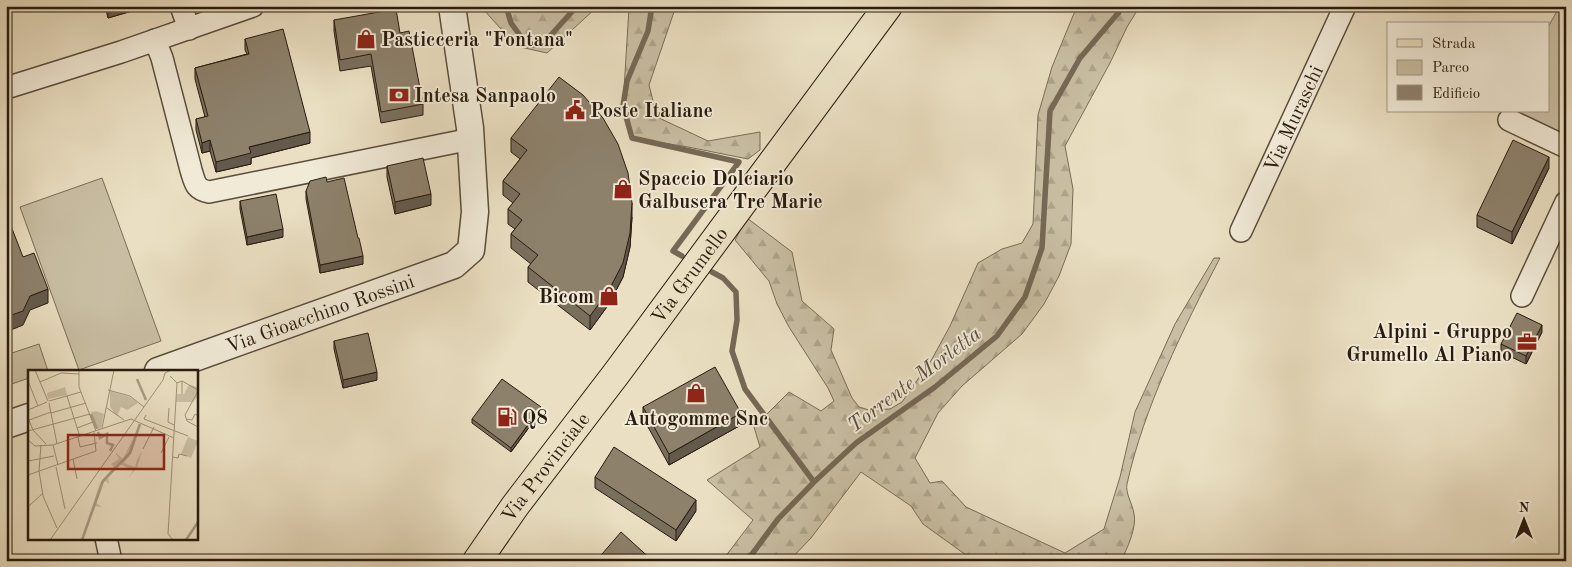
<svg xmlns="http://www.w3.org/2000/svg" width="1572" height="567" font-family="'Old Standard TT',serif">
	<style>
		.forest { fill: url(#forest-firs); stroke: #796c58 }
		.park { fill: #c9bea3; stroke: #796c58 }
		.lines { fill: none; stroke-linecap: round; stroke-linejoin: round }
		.stream { stroke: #756855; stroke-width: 5.5 }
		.minor-casing { stroke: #594c3b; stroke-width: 24 }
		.tertiary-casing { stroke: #594c3b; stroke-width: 29 }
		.primary-casing { stroke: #291b0e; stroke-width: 30 }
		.minor { stroke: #f1ead7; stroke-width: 21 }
		.tertiary { stroke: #f1ead7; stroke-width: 26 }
		.primary { stroke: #eadfc2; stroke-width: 28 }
		.wall { fill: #796f5d; stroke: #291b0e }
		.shaded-wall { fill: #635a4c; stroke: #291b0e }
		.building { fill: #8d816c; stroke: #291b0e }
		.labels { text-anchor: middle; stroke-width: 4; stroke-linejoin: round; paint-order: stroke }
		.poi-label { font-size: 20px; font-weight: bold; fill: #291b0e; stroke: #f1ead7; text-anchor: start }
		.street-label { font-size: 20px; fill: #291b0e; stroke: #f1ead7 }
		.water-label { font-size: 21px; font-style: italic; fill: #5c4f3e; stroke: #f1ead7 }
		.inset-river { fill: none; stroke: #a89c85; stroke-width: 2.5 }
		.inset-road { fill: none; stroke: #9d917a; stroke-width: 1 }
		.view { fill: #8f2418; fill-opacity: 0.15; stroke: #8f2418; stroke-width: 2.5 }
		.inset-edge { fill: none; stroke: #291b0e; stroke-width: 2.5 }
	</style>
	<defs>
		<pattern id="forest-firs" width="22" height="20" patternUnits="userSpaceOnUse" patternTransform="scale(1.25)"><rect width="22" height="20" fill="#c9bea3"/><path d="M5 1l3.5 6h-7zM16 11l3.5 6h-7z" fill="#ada38b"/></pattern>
	</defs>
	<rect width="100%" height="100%" fill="#eadfc2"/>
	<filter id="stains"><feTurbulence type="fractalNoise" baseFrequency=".004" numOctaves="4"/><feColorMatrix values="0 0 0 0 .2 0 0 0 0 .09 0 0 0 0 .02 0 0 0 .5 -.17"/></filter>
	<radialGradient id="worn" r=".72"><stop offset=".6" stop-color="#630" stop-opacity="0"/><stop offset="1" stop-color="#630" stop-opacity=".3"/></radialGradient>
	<path class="forest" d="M484,6h192l-27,79 8,32 51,24 52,-9v18l-12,9 -60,-12 -56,-9 -9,-32 6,-98 -32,-1 -50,46 -31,-7 -32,-36z
		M1077,6h13l7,5 3,-5h40l-13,21 -17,36 -45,83 8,43 -2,55 -12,32 -15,28 -22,30 -60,52 -24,27 -23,45 15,25 12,-2 24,26 99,46 39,-24 16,-52 15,-65 40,-88 39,-66h6c-37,71 -76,149 -93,226 -2,9 6,21 7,30 3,13 -7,35 -13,47l-148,-1 -50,-36 -12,-18 -50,-34 -50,66 -22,23h-67l31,-41 -46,-40 53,-33 -6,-20 35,-35 32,19 13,-10 -6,-13 -39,-61 -12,-23 -8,-23 -34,-41 12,-22 45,34 10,49 32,28 -3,21 21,48 7,9 10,3 21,-1 12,-7 30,-43 18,-33 28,-63 24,-14 20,-6 11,-19 5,-109 14,-48z"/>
	<path class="park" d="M1560,6h6v143l-52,-23 2,-15h32v-84z
		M102,178l59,163 -82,29 -59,-163z
		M39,344l9,27h-19v7l-23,8v-31z"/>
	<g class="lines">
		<path class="stream" d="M506,6l5,17 16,22h15l35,-39
			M652,6l-4,25 -21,50 -4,25 9,32 107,24 -66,89 9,5
			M712,272l11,6 13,14 1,28 -5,31 13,38 69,93
			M747,561l31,-42 36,-37 42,-39 79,-56 62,-51 28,-39 17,-49 8,-137 30,-53 39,-46 2,-6"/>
		<defs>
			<g id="minor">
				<path d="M181,6l8,23"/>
				<path d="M155,40l7,18 29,112c4,13 4,19 18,22l262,-53"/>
				<path d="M6,88l115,-36 132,-46"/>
				<path d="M1509,120l57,27"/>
				<path id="s1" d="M1241,231l104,-225"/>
				<path d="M1522,296l44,-94"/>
				<path d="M106,538l5,23"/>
			</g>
			<g id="tertiary">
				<path id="s2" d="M158,371l296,-106 17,-15 4,-38 -5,-84 -18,-122"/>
				<path d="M6,425l23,-8"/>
			</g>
			<g id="primary">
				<path id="s3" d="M477,561l38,-55 101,-132 272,-368"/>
			</g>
		</defs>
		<use href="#minor" class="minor-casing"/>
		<use href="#tertiary" class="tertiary-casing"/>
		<use href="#primary" class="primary-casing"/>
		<use href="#minor" class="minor"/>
		<use href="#tertiary" class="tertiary"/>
		<use href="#primary" class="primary"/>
	</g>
	<path class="wall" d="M105,6h44l-41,12z
		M334,20l66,13 23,71v11l-42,8 -10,-57 -31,5 -6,-40z
		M245,39l65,104 -59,15v6l-35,8 -6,-21 -8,2 -6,-23v-11l9,-2 -10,-38v-11l52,-14 -2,-4z
		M511,138l121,79 -2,30 -7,30 -14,27 -19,26 -62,-48v-15l3,-3 -20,-16v-14l4,-5 -7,-5v-15l5,-6 -10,-8v-14l17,-22 -9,-7z
		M387,166l44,39 -36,9 -8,-37z
		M1549,168l-37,76 -35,-17v-12z
		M327,182l36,82 -43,9 -14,-74v-8z
		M240,201l43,36 -36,8 -7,-36z
		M1542,332l-16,32 -25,-12v-8z
		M334,341l43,39 -34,8 -9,-39z
		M643,407l98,18 -72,40 -26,-47z
		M541,411l-30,41 -39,-29v-4z
		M595,477l101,34 -20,30 -81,-53z"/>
	<path class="shaded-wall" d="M110,6h39l-41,12v-11z
		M310,132v11l-59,15v6l-35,8v-10l33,-15z
		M210,140v11l-8,2v-10z
		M1549,157v11l-37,76v-12z
		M431,194v11l-36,9v-12z
		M632,203v14l-2,30 -7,30 -14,27 -19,26v-14z
		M283,229v8l-36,8v-8z
		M363,256v8l-43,9v-8z
		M48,289v14l-18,7 -7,15 -17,7v-15l24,-21z
		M1542,325v7l-16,32v-8z
		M377,372v8l-34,8v-8z
		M541,407v4l-30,41v-4z
		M741,413v12l-72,40v-11z
		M696,500v11l-20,30v-11z"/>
	<path class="building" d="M396,9l4,24 9,-2 14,73 -42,8 -10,-58 -31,6 -6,-40z
		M283,29l27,103 -61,15 2,6 -35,9 -6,-22 -8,3 -6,-24 12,-3 -13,-48 54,-14 -4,-15z
		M559,77l24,18 20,23 15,26 10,29 4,30 -2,30 -7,30 -14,27 -19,26 -62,-49 10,-12 -27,-21 11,-14 -14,-11 12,-15 -17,-13 24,-31 -16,-12z
		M1513,140l36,17 -37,75 -35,-17z
		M423,158l8,36 -36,8 -8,-36z
		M326,177l1,5 17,-4 14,60h1l4,18 -43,9 -14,-74 4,-10z
		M276,194l7,35 -36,8 -7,-36z
		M11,226l12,31 11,-4 14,36 -18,7 -7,15 -17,6v-89z
		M1517,313l25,12 -16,31 -25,-12z
		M368,333l9,39 -34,8 -9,-39z
		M715,367l26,46 -72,41 -26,-47z
		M502,379l39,28 -30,41 -39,-29z
		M614,447l82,53 -20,30 -81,-53z
		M621,532l32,29h-57z"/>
	<defs>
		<symbol id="shop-bare" viewBox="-9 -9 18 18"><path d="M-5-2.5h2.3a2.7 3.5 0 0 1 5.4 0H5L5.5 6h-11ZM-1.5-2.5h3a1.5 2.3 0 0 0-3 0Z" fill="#8f2418" stroke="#f1ead7" stroke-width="2.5" paint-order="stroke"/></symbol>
		<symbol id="bank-bare" viewBox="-9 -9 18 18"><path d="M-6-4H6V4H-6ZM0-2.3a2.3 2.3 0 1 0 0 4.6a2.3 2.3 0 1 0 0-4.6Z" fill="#8f2418" stroke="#f1ead7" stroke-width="2.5" paint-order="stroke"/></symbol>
		<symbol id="civic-bare" viewBox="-9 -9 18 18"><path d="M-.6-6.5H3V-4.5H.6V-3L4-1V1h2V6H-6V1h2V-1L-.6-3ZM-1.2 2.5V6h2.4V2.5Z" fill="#8f2418" stroke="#f1ead7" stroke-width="2.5" paint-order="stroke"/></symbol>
		<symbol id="office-bare" viewBox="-9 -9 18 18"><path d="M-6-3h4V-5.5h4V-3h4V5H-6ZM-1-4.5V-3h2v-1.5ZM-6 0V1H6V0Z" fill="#8f2418" stroke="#f1ead7" stroke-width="2.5" paint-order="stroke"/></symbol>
		<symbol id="fuel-bare" viewBox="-9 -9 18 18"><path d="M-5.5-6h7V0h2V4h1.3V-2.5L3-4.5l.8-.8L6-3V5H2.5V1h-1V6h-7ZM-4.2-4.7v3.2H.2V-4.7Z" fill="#8f2418" stroke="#f1ead7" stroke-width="2.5" paint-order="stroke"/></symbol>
	</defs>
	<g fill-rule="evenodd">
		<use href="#shop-bare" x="352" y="25" width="28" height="28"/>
		<use href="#bank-bare" x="385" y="81" width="28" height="28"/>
		<use href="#civic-bare" x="561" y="96" width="28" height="28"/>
		<use href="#shop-bare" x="609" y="175" width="28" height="28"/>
		<use href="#shop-bare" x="595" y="282" width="28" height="28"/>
		<use href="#office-bare" x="1513" y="328" width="28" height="28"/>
		<use href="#shop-bare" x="682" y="379" width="28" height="28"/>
		<use href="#fuel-bare" x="493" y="403" width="28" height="28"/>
	</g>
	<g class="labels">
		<g class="poi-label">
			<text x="381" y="46">Pasticceria "Fontana"</text>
			<text x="414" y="102">Intesa Sanpaolo</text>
			<text x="590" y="117">Poste Italiane</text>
			<text x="638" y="185">Spaccio Dolciario<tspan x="638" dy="23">Galbusera Tre Marie</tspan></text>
			<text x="594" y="303" text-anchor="end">Bicom</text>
			<text x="1512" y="338" text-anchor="end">Alpini - Gruppo<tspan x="1512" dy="23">Grumello Al Piano</tspan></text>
			<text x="522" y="424">Q8</text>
			<text x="696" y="425" text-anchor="middle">Autogomme Snc</text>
		</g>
		<g class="street-label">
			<text dy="7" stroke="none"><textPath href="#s1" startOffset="124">Via Muraschi</textPath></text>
			<text dy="7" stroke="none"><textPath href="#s3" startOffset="356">Via Grumello</textPath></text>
			<text dy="7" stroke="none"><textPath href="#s2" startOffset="172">Via Gioacchino Rossini</textPath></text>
			<text dy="7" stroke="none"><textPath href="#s3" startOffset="116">Via Provinciale</textPath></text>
		</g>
		<g class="water-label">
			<text transform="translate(914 379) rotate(-37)" y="7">Torrente Morletta</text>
		</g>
	</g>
	<g transform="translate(28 370)">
		<rect width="170" height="170" fill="#eadfc2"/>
		<path d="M82,21l20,6 8,6 -11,7 -6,-3 -4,9 -7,-9z" fill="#c9bea3"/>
		<path d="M111,56l-7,26 -8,11 11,4 2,-7 5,-9 -5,17 -10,11 6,-8 -13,-7 -12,14 1,6 -3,-3 -3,2 -8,19 7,5 -9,-1 -12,34 19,-57 14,-16 -3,-3 8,-5 -4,-7 8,7z" fill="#c9bea3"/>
		<path d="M161,15l9,2v9l-5,6h-17l1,-8h7zM37,17l2,8 -19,4 -1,-6zM68,41l8,3 -3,14 -3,1 -7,-17zM160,67l10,4 -7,17 -10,-4z" fill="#c9bea3"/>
		<path class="inset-river" d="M109,9l9,21M63,44l6,15M70,62l2,6 7,-4v9l6,2 -3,6M54,170l21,-59 27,-28 10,-29M158,170l12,-18"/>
		<path class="inset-road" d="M7,0l13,31M51,0v17l17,44M142,6l7,7 -9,151 5,6M0,11l10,25M154,11l16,9M12,12l21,-9 18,1M149,13l5,-2v13M80,20l22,6 14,11M39,26l13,41M21,31l32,-9M21,33l8,41M79,38l17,12M141,38l-1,14 6,3M0,40l19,-8M23,43l35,-10M118,45l-2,4 44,17M157,45l13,-24M157,45l2,6 11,6M0,48l5,12 13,14M158,49l6,1 3,-6 3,2M1,50l22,-8M49,58l16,-6M74,58l12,-58M0,61l62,-17M50,67l2,10 17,-4M0,70l7,6 18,-1 78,-26 43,19M13,75l-2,26 4,25 14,32M25,75l5,20M115,79l11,-22M133,83l8,-16M145,87l5,1 1,-4 8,2M45,89l4,20M0,91l26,-5M28,97l9,42M0,105l68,-24 -2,-19M0,137l15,-14M22,170l113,-160 2,-7 6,-3"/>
		<path class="view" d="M40,65h96v34h-96z"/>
		<rect width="170" height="170" class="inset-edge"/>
	</g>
	<rect width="1572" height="567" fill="none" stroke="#eadfc2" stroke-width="25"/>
	<rect x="8" y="8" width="1557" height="552" fill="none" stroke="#291b0e" stroke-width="2.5"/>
	<rect x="12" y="12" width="1547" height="542" fill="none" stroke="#291b0e"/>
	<rect x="1387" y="22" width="162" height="90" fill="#f1ead7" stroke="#a19787"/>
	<rect x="1397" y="39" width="25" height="8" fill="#eadfc2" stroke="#a19787"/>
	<text x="1432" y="48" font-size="15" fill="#291b0e">Strada</text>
	<rect x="1397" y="60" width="25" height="15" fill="#c9bea3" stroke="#a19787"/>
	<text x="1432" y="72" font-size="15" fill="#291b0e">Parco</text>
	<rect x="1397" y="85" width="25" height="15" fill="#8d816c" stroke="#a19787"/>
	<text x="1432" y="98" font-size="15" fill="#291b0e">Edificio</text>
	<g transform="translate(1524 520)" stroke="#f1ead7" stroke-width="4" paint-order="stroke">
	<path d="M0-4L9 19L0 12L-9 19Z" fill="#291b0e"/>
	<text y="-8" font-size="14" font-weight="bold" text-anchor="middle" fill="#291b0e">N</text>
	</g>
	<rect width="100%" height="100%" filter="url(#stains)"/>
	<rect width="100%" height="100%" fill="url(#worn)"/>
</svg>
